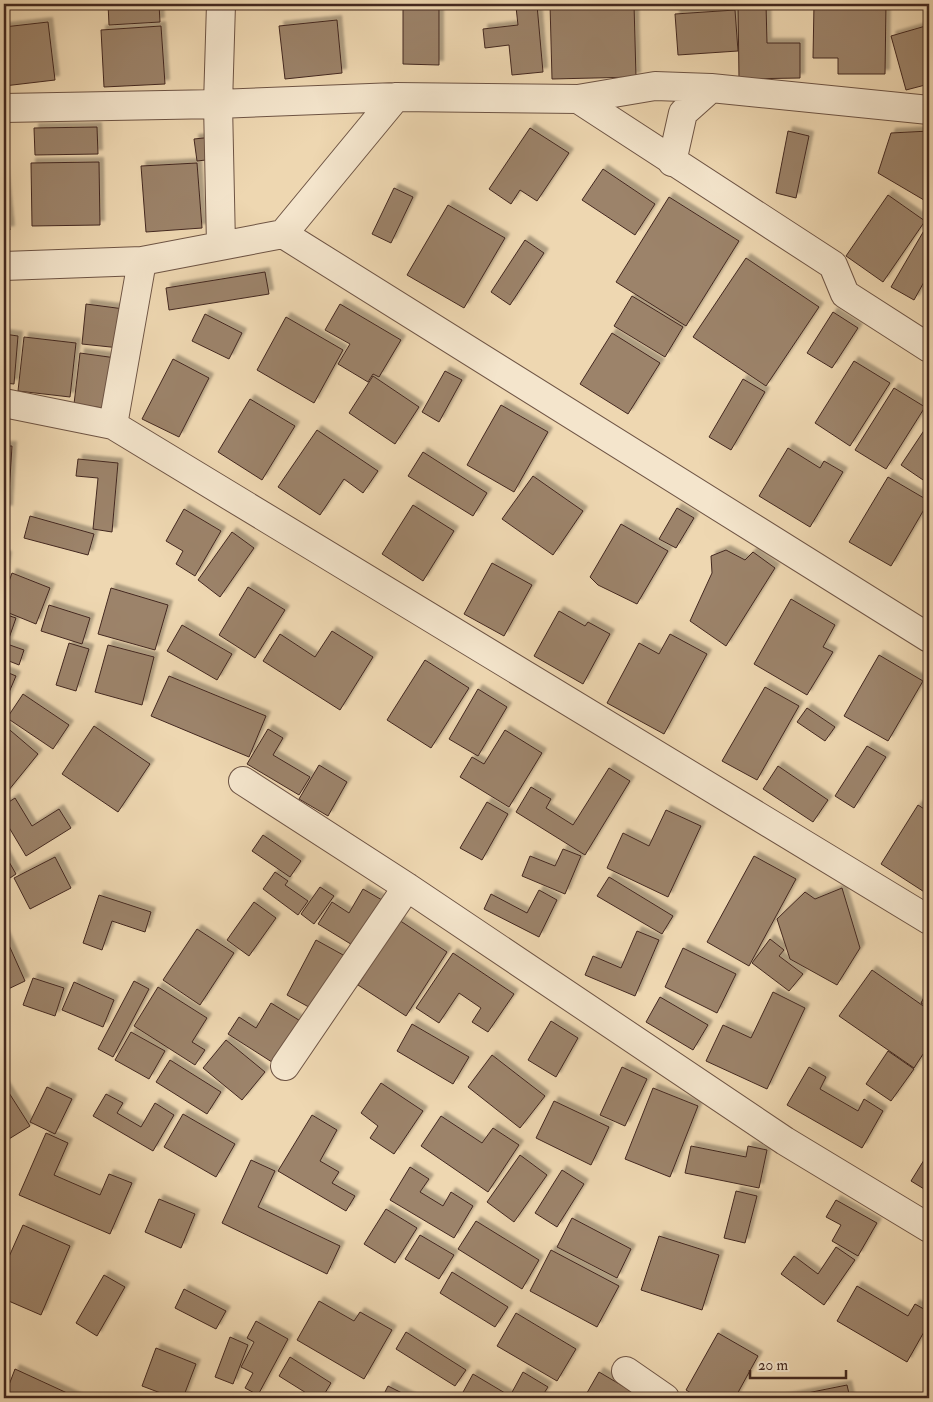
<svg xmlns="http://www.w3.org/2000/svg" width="933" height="1402" font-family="'IM FELL Double Pica',serif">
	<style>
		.building { fill: #9c836b; stroke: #43281f; filter: url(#shadow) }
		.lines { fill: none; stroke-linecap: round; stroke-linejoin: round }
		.minor-casing { stroke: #6e5444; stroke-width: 30 }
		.minor { stroke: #f4e5cc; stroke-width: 28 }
	</style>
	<defs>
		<filter id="shadow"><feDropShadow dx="4.5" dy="-4.5" stdDeviation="1" flood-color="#0004"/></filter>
	</defs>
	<rect width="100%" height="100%" fill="#eed7b1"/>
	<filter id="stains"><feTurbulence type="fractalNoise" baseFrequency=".004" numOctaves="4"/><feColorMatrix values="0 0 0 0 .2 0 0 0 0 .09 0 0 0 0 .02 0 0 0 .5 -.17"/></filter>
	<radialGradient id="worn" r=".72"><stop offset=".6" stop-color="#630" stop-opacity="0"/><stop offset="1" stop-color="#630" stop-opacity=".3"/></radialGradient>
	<path class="building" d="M108,4h51l1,18 -51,3z
		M550,4h84l2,73 -84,2z
		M738,4h28l1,39h33v35l-61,1z
		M814,4h72l-1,70h-47v-16h-25z
		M537,5l6,67 -31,3 -3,-30 -24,3 -2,-19 35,-4 -2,-18z
		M403,7h36v58l-36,-1z
		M735,10l3,41 -60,4 -3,-41z
		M337,20l5,53 -57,6 -6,-53z
		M48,22l7,58 -51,6v-59z
		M929,25v59l-23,6 -15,-54z
		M161,26l4,58 -61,3 -3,-57z
		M97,127l1,27 -63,1 -1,-27z
		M530,128l39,25 -32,48 -17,-11 -9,14 -22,-15z
		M788,131l21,5 -13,62 -20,-5z
		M929,131v72l-51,-30 13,-40z
		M213,137l2,22 -18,2 -3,-22z
		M99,162l1,63 -68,1 -1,-63z
		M197,163l5,65 -56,4 -5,-66z
		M603,169l52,35 -20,31 -53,-35z
		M4,174l6,56 -6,1z
		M394,188l19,9 -22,46 -19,-9z
		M888,195l37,26 -42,61 -37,-26z
		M669,197l70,44 -53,85 -70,-44z
		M448,205l57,33 -41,70 -57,-33z
		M929,222v51l-15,27 -23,-13z
		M525,240l19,13 -34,52 -19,-13z
		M746,258l73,49 -53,79 -73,-49z
		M265,272l4,22 -100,16 -3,-22z
		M632,296l51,31 -18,30 -51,-31z
		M86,304l38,5 -4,39 -38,-4z
		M340,304l61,36 -22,37 -6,-3 -5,8 -30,-18 12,-20 -25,-14z
		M833,312l25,16 -26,40 -25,-15z
		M205,314l37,19 -13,26 -37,-18z
		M286,317l57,33 -29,53 -57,-33z
		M612,333l48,30 -32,51 -48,-30z
		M4,334l14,2 -4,48 -10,-1z
		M24,337l52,6 -6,54 -52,-6z
		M80,353l36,5 -6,51 -36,-5z
		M173,359l36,19 -30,59 -37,-18z
		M854,361l36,22 -40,63 -35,-23z
		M445,371l17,9 -23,42 -17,-10z
		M373,376l46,31 -24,37 -46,-31z
		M743,379l22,13 -34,58 -22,-13z
		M894,388l31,19 -39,62 -31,-19z
		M250,399l45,27 -33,54 -44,-28z
		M501,405l47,27 -34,60 -47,-27z
		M929,423v61l-28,-19z
		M317,430l61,41 -15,22 -19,-14 -24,36 -42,-28z
		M4,446h8l-4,64 -4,-1z
		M788,448l32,20 4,-7 19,11 -33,55 -51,-31z
		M423,452l64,41 -14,23 -65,-40z
		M78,459l40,4 -6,69 -19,-3 5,-51 -22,-2z
		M533,476l50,35 -30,44 -51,-36z
		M888,477l41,24 -38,65 -42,-24z
		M413,505l41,26 -31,50 -41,-27z
		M677,508l17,10 -18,30 -17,-9z
		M184,509l37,22 -26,45 -19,-12 7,-13 -17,-10z
		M30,516l64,18 -6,21 -64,-17z
		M621,524l47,27 -31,53 -39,-19 -8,-8z
		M232,532l22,16 -34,49 -22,-17z
		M726,550l19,10 8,-8 22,16 -49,78 -36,-25 22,-48 -1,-17z
		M4,555l3,1 -3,19z
		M492,563l40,22 -28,51 -40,-22z
		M12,573l38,15 -14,36 -32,-13v-16z
		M248,587l37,23 -30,48 -36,-23z
		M111,588l57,17 -13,45 -57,-16z
		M791,599l44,26 -12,22 10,5 -26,43 -53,-31z
		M49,605l41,13 -8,26 -41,-13z
		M559,611l26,15 3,-4 22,12 -27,50 -49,-28z
		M4,614l12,4 -9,26 17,6 -5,15 -15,-6z
		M182,625l50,29 -15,26 -50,-29z
		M332,631l41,26 -33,53 -77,-49 17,-27 35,23z
		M670,634l37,20 -43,80 -57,-31 32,-60 20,11z
		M69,643l20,6 -13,42 -20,-6z
		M108,645l46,12 -12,48 -47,-13z
		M879,655l44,26 -35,60 -44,-25z
		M425,660l44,28 -38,60 -44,-28z
		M4,671l12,5 -12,28z
		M169,676l97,40 -17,41 -98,-41z
		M765,687l34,19 -42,74 -35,-19z
		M478,689l29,18 -29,49 -29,-17z
		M23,694l46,31 -16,24 -46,-31z
		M807,708l28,19 -10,14 -28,-19z
		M4,725l34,29 -34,42z
		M94,726l56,38 -32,48 -56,-38z
		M268,729l15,9 -10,17 37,22 -11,18 -52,-31z
		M505,730l37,23 -33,54 -49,-30 12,-20 12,7z
		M867,746l19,11 -32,51 -19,-12z
		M319,765l28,17 -19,34 -29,-17z
		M778,766l50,34 -15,22 -50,-33z
		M609,768l21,13 -45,74 -69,-43 15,-25 20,12 -5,9 27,17z
		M15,798l17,28 27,-17 12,19 -45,28 -22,-37v-14z
		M487,802l21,12 -26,46 -22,-12z
		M918,805l11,7v83l-48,-31z
		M666,810l35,16 -33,71 -61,-29 16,-35 26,13z
		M263,835l38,26 -11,16 -38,-26z
		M563,849l18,7 -16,38 -43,-18 8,-20 25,10z
		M4,853l12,21 -12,8z
		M754,856l42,23 -47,87 -42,-24z
		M55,857l16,31 -41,21 -16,-31z
		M275,872l13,9 -3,4 23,16 -10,14 -35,-26z
		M609,877l64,39 -11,18 -65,-38z
		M320,887l14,9 -20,28 -13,-10z
		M842,888l18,60 -23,37 -47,-26 -13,-40 28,-27 10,7z
		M363,889l19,11 -28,46 -36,-22 14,-22 17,11z
		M539,890l18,10 -18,37 -55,-28 7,-15 36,19z
		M99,895l52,17 -6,20 -33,-11 -10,29 -19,-7z
		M254,902l22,16 -27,38 -22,-16z
		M399,920l48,32 -41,64 -48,-31z
		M197,929l37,24 -34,52 -37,-25z
		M637,931l22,9 -24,56 -50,-21 8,-19 28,12z
		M4,934l21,47 -21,10z
		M770,939l14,11 -5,6 24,18 -14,17 -37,-28z
		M316,940l29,16 -29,55 -29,-16z
		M683,948l53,26 -19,39 -52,-26z
		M453,953l61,41 -26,38 -16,-10 9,-14 -22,-15 -20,30 -23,-15z
		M872,970l57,40v35l-15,23 -75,-52z
		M33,978l31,10 -9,28 -32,-11z
		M134,981l15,8 -36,68 -15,-8z
		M74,982l40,18 -11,27 -41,-17z
		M158,987l49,31 -15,24 13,8 -10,15 -61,-39z
		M929,988v20l-8,-5z
		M773,992l32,16 -38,81 -61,-28 17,-36 28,13z
		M660,997l48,28 -15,25 -47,-28z
		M271,1003l31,19 -27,42 -47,-30 11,-17 17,11z
		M551,1021l27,17 -22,39 -28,-17z
		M412,1024l57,33 -16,27 -56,-33z
		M131,1032l34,19 -16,28 -34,-19z
		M226,1040l39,32 -23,28 -39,-32z
		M888,1051l26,18 -23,32 -25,-17z
		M492,1055l53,41 -25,32 -52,-41z
		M170,1060l51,32 -14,22 -51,-32z
		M622,1067l25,12 -22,47 -25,-11z
		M809,1067l17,10 -6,12 38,22 6,-12 19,12 -21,37 -75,-43z
		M381,1083l42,28 -29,43 -24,-16 8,-12 -17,-13z
		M4,1085l26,41 -26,16z
		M47,1087l25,12 -17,35 -25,-12z
		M653,1088l45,18 -28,71 -45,-18z
		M106,1094l17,9 -6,10 24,14 14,-24 19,12 -21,36 -60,-35z
		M554,1101l55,26 -18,38 -55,-27z
		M183,1114l52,30 -19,33 -52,-30z
		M312,1115l25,15 -17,31 19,11 -7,11 23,13 -9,15 -68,-40z
		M441,1116l41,27 11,-15 26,17 -31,47 -67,-46z
		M46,1133l22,10 -14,32 46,20 9,-21 23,9 -22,51 -91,-39z
		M691,1146l55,11 2,-11 19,4 -8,38 -74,-15z
		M929,1152v40l-18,-11z
		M520,1155l27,20 -33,47 -27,-20z
		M251,1160l24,11 -17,36 82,39 -13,28 -105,-51z
		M410,1167l19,12 -9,13 23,14 8,-14 22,14 -19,32 -64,-38z
		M562,1170l22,14 -27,43 -22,-14z
		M736,1191l21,5 -12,47 -21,-5z
		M159,1199l36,15 -14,34 -36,-16z
		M836,1200l41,23 -19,33 -26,-15 9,-16 -15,-8z
		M386,1209l31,19 -22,35 -31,-19z
		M572,1218l59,31 -14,29 -60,-31z
		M476,1221l63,39 -17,29 -64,-40z
		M23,1225l47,21 -29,69 -37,-16v-31z
		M420,1235l34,20 -15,24 -34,-20z
		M659,1236l60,19 -17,55 -61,-20z
		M836,1247l19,13 -31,45 -43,-31 13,-18 24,18z
		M551,1250l68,36 -22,41 -67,-36z
		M452,1272l56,35 -13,20 -55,-34z
		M104,1275l21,12 -28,49 -21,-13z
		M857,1286l51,30 7,-12 14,8v11l-22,39 -70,-41z
		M184,1289l42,22 -10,18 -41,-21z
		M319,1301l35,20 6,-9 32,18 -28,49 -67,-39z
		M516,1313l60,36 -19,32 -60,-35z
		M256,1321l32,18 -30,56 -13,-7 8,-15 -12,-6 13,-25 -7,-4z
		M406,1332l60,38 -11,16 -59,-37z
		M718,1333l40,23 -23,42h-36l-13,-8z
		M230,1337l18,8 -15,39 -18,-7z
		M156,1348l40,16 -13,34h-9l-32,-12z
		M290,1357l41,26 -9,15h-12l1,-2 -32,-20z
		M15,1369l63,29h-74z
		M523,1372l25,15 -7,11h-71l-8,-4 11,-20 37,22z
		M599,1372l39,23 -1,3h-53z
		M847,1385l3,13h-68z
		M388,1386l24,12h-30z"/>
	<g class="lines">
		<defs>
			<path id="minor" d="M221,4l-3,100 3,141
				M578,99l255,166 12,29 84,54
				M4,108l214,-4 178,-7 182,2 77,-13 56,2 218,22
				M672,162l11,-49 28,-25
				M283,234l113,-137
				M4,266l138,-5 141,-27 646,404
				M4,403l109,22 816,495
				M113,425l29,-164
				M243,781l164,106 378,254 144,87
				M285,1066l122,-179
				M626,1371l39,27"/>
		</defs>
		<use href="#minor" class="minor-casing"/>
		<use href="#minor" class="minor"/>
	</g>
	<rect width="933" height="1402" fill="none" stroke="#eed7b1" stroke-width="20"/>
	<rect x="5" y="5" width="923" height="1392" fill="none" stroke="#43281f" stroke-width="2.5"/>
	<rect x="10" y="10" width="913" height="1382" fill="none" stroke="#43281f"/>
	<path d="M750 1370v8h96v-8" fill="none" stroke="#43281f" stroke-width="2.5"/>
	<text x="758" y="1370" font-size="15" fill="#43281f" stroke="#f4e5cc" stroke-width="4" paint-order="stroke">20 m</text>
	<rect width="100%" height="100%" filter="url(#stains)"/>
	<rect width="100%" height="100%" fill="url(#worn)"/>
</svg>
